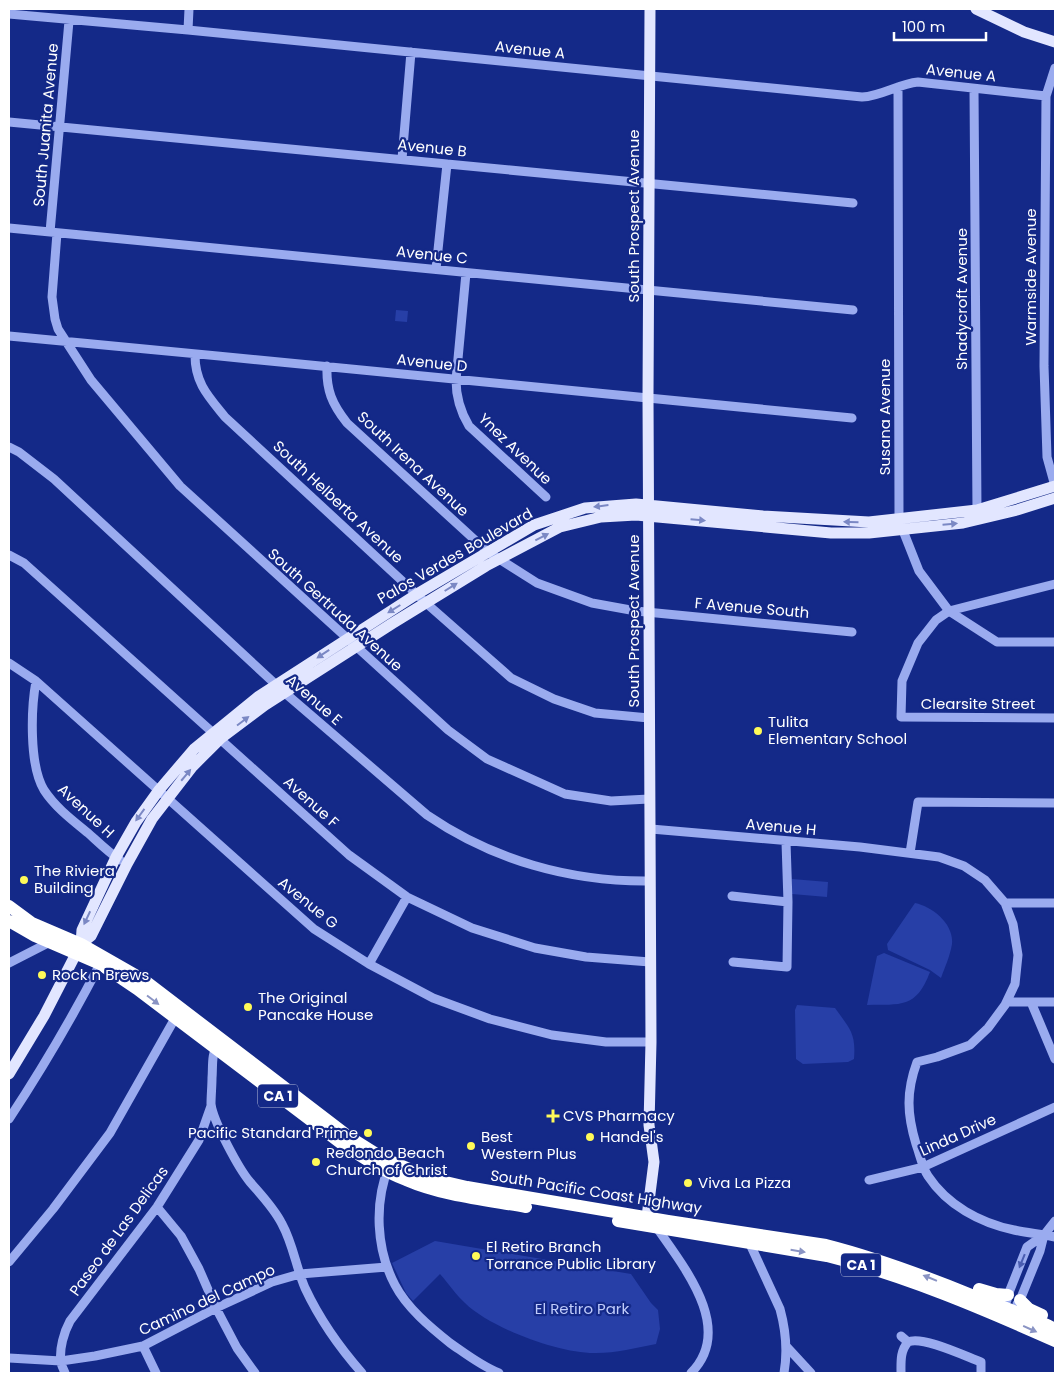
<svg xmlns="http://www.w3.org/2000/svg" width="1064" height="1382" font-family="Poppins,sans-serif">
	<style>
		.green { fill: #273fa7 }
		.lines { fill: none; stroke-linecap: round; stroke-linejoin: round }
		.minor { stroke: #9aabef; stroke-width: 9 }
		.major { stroke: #e2e6ff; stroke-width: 11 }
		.highway { stroke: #fff; stroke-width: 12 }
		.oneway { fill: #7b88c4 }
		.oneway2 { fill: #8a94c4 }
		.oneway3 { fill: #4a5db1 }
		.poi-dot { fill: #fffa58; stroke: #142988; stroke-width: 2 }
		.labels { text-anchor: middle; stroke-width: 4.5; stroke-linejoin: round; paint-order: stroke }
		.shield { fill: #142988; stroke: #b8bfdb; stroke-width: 1 }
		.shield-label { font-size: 14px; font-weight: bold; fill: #fff }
		.street-label { font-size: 15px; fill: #fff; stroke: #142988 }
		.poi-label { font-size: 15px; fill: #fff; stroke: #142988; text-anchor: start }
		.park-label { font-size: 15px; fill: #c0ccfb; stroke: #142988 }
	</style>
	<rect width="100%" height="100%" fill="#142988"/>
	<path class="green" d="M396,310l12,1 -1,11 -12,-1z
		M792,879l36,3 -1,15 -35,-3z
		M915,903c18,4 39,21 37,41 -2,12 -7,23 -11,34l-11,-8 -42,-20 -1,-6z
		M884,953l46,19c-14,37 -29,32 -63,33l10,-49z
		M797,1005l38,3c15,21 21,25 19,51l-6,3 -45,2 -7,-5 -1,-49z
		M435,1241l196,33 20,29 7,7 2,19 -4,15c-20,4 -40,9 -60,9 -35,1 -106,-25 -131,-50 -9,-8 -16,-19 -25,-29l-27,27 -7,-8 -14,-30z"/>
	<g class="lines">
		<path class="minor" d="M9,14l179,16 674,67c20,-1 36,-13 56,-15l128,14
			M188,30l1,-21
			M898,87l1,431 3,10 17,43 30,40 48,31h58
			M974,89l3,421
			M9,122l844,81
			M402,159l9,-107
			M9,228l844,82
			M50,232l19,-211
			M57,233l-5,64 3,22 3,10 33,51 89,106 268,244 39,29 78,35 46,7 38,-2
			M436,269l11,-105
			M466,273l-10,107c0,17 4,31 13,46l77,71
			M9,336c281,27 562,53 843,82
			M195,355c0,28 13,41 30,62l201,186 85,75 43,21 41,14 54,5
			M327,366c-1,24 5,38 20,57l141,129 49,31 55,20 44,8 216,21
			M9,447l10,5 35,27 231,214 142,122c66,45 143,67 223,66
			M1055,486l-8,-29 -3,-91 2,-270 9,-28
			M9,555l15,8 325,292 58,42 65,31 63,20 51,9 64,5
			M1055,584l-106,27 -13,9 -18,23 -16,38 -1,36 154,1
			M9,663l27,18 278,248 55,35 64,34 57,21 62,16 54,7h45
			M36,681c-5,28 -7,84 8,109 11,17 28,30 44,43 10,9 20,19 32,27
			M651,829l209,18 79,10 25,9 21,14 20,23 8,21 5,31 -3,29 -10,21 -17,23 -18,17 -33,12 -20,5c-11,30 -10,52 -1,82 4,11 6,23 12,32 19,29 52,47 86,54 13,3 28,4 41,7
			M910,853l8,-51 137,1
			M732,896l56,6
			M1005,903h50
			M733,962l54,5 1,-65 -2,-60
			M9,963l41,-21
			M369,964l38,-67
			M1008,1002h47
			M1031,1002l24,57
			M218,1045c-7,8 -5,22 -6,33 0,8 -1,18 -1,26 2,17 28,65 39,78 12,14 24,26 32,42 11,20 14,43 23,64 15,32 34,59 57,85
			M9,1119c33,-50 63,-101 91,-155
			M389,1166c-15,37 -13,83 6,119 12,23 35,42 55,58 16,11 31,23 49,30
			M869,1180l54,-13 132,-60
			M157,1207l24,29 18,33 17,39 21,40 18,25
			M657,1228c27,39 78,101 34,145
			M750,1239v5l30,65c6,22 8,41 4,64
			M9,1262l44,-53 57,-76 68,-120
			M1007,1300l1,-5 19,-48 17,-12 11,-14
			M1017,1304l3,-4 20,-49 4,-16
			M901,1336l7,6c14,-7 59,15 73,20v11
			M143,1346l13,27
			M787,1347l24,26
			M9,1358l52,3 34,-5 48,-10 73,-38 56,-26 28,-8 87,-7
			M65,1373c-1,-3 -4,-8 -4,-11 -2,-13 3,-30 9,-41l87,-114 42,-67 12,-34
			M901,1373c0,-11 -1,-22 7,-31"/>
		<path class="major" d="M650,9l-2,388 3,645 -2,83 5,37 -7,55 6,6
			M976,9l48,23 31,10
			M81,944l1,-14 34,-73 20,-35 23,-32 35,-41 65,-53 158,-102 117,-69 51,-17 51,-4 127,12 106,6 108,-12 78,-24
			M9,1074l35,-58 37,-72 10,-8 36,-72 25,-45 41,-53 28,-28 44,-33 128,-82 93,-57 74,-39 41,-10 35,-2 195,18h38l94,-10 54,-13 38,-12"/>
		<path class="highway" d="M9,906l23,17 49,21 63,36 204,156 35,22 29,12 25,10 30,7 201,34 158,24c51,13 99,31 148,51 27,10 56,20 81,33
			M9,921l26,15 65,28 37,25 205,155c20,13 41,27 64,36 37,16 80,20 120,27
			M618,1221l209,35c79,20 154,52 228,85
			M979,1289l17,5 12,1
			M1020,1300l9,9 13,6"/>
	</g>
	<defs><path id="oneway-solid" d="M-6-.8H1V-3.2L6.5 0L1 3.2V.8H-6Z" transform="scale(1.25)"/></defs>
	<g class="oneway">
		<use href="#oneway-solid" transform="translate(601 506) rotate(173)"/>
		<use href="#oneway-solid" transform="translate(698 520) rotate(5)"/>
		<use href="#oneway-solid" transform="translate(851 522) rotate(-179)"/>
		<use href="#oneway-solid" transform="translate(950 524) rotate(-5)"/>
		<use href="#oneway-solid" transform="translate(542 537) rotate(-27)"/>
		<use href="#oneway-solid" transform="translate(451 587) rotate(-32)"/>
		<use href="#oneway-solid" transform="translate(394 609) rotate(148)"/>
		<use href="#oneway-solid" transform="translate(323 654) rotate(146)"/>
		<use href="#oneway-solid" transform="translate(243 721) rotate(-37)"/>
		<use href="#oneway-solid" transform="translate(186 775) rotate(-50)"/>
		<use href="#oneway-solid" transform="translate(140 815) rotate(126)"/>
		<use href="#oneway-solid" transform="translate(87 918) rotate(115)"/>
	</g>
	<g class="oneway2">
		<use href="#oneway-solid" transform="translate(153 1000) rotate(37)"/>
		<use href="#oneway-solid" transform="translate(798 1251) rotate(9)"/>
		<use href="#oneway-solid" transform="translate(930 1278) rotate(-158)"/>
		<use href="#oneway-solid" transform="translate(1030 1329) rotate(24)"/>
	</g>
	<use class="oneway3" href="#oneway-solid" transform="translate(1022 1261) rotate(112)"/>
	<g class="poi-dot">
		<circle cx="758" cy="731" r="5"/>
		<circle cx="24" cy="880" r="5"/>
		<circle cx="42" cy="975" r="5"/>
		<circle cx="248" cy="1007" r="5"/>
		<path d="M550.5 1108.5h5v5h5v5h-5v5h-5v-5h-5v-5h5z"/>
		<circle cx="368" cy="1133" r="5"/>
		<circle cx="590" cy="1137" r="5"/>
		<circle cx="471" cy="1146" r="5"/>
		<circle cx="316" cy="1162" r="5"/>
		<circle cx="688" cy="1183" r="5"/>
		<circle cx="476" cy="1256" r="5"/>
	</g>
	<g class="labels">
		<g class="shield">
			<rect x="258" y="1084.5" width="40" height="23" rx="4"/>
			<rect x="841" y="1253.5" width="40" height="23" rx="4"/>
		</g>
		<g class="shield-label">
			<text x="278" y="1101">CA 1</text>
			<text x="861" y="1270">CA 1</text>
		</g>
		<g class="street-label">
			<text transform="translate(530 50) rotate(6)" y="5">Avenue A</text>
			<text transform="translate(961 73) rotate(6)" y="5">Avenue A</text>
			<text transform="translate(46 125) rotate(-85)" y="5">South Juanita Avenue</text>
			<text transform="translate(432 148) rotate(6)" y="5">Avenue B</text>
			<text transform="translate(634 216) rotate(-90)" y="5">South Prospect Avenue</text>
			<text transform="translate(432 255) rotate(6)" y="5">Avenue C</text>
			<text transform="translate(1031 277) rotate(-90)" y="5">Warmside Avenue</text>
			<text transform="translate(962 299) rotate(-90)" y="5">Shadycroft Avenue</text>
			<text transform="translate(432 363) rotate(6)" y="5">Avenue D</text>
			<text transform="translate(885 417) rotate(-90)" y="5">Susana Avenue</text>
			<text transform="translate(515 449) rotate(44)" y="5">Ynez Avenue</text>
			<text transform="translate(413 464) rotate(43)" y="5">South Irena Avenue</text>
			<text transform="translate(338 502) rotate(43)" y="5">South Helberta Avenue</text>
			<text transform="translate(455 556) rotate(-30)" y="5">Palos Verdes Boulevard</text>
			<text transform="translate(752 608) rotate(5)" y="5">F Avenue South</text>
			<text transform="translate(335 610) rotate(42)" y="5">South Gertruda Avenue</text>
			<text transform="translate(634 621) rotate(-90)" y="5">South Prospect Avenue</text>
			<text transform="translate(314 700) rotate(41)" y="5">Avenue E</text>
			<text x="978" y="709">Clearsite Street</text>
			<text transform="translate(311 802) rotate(42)" y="5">Avenue F</text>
			<text transform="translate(86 811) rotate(43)" y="5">Avenue H</text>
			<text transform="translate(781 827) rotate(5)" y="5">Avenue H</text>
			<text transform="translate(308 903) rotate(39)" y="5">Avenue G</text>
			<text transform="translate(958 1135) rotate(-24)" y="5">Linda Drive</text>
			<text transform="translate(596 1192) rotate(9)" y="5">South Pacific Coast Highway</text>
			<text transform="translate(119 1231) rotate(-54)" y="5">Paseo de Las Delicas</text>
			<text transform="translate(207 1300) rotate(-25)" y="5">Camino del Campo</text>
		</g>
		<g class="poi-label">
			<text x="768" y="727">Tulita<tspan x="768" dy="17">Elementary School</tspan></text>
			<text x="34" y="876">The Riviera<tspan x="34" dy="17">Building</tspan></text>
			<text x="52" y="980">Rock n Brews</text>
			<text x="258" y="1003">The Original<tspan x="258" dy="17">Pancake House</tspan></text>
			<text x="563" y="1121">CVS Pharmacy</text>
			<text x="358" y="1138" text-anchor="end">Pacific Standard Prime</text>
			<text x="481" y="1142">Best<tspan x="481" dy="17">Western Plus</tspan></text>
			<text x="600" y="1142">Handel's</text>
			<text x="326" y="1158">Redondo Beach<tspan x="326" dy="17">Church of Christ</tspan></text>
			<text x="698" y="1188">Viva La Pizza</text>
			<text x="486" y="1252">El Retiro Branch<tspan x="486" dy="17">Torrance Public Library</tspan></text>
		</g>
		<g class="park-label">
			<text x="582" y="1314">El Retiro Park</text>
		</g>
	</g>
	<rect width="1064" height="1382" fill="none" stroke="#ffffff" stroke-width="20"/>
	<path d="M894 32v8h92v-8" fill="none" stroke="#ffffff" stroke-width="2.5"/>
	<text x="902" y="32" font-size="15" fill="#ffffff" stroke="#142988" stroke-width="4" paint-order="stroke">100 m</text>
</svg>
